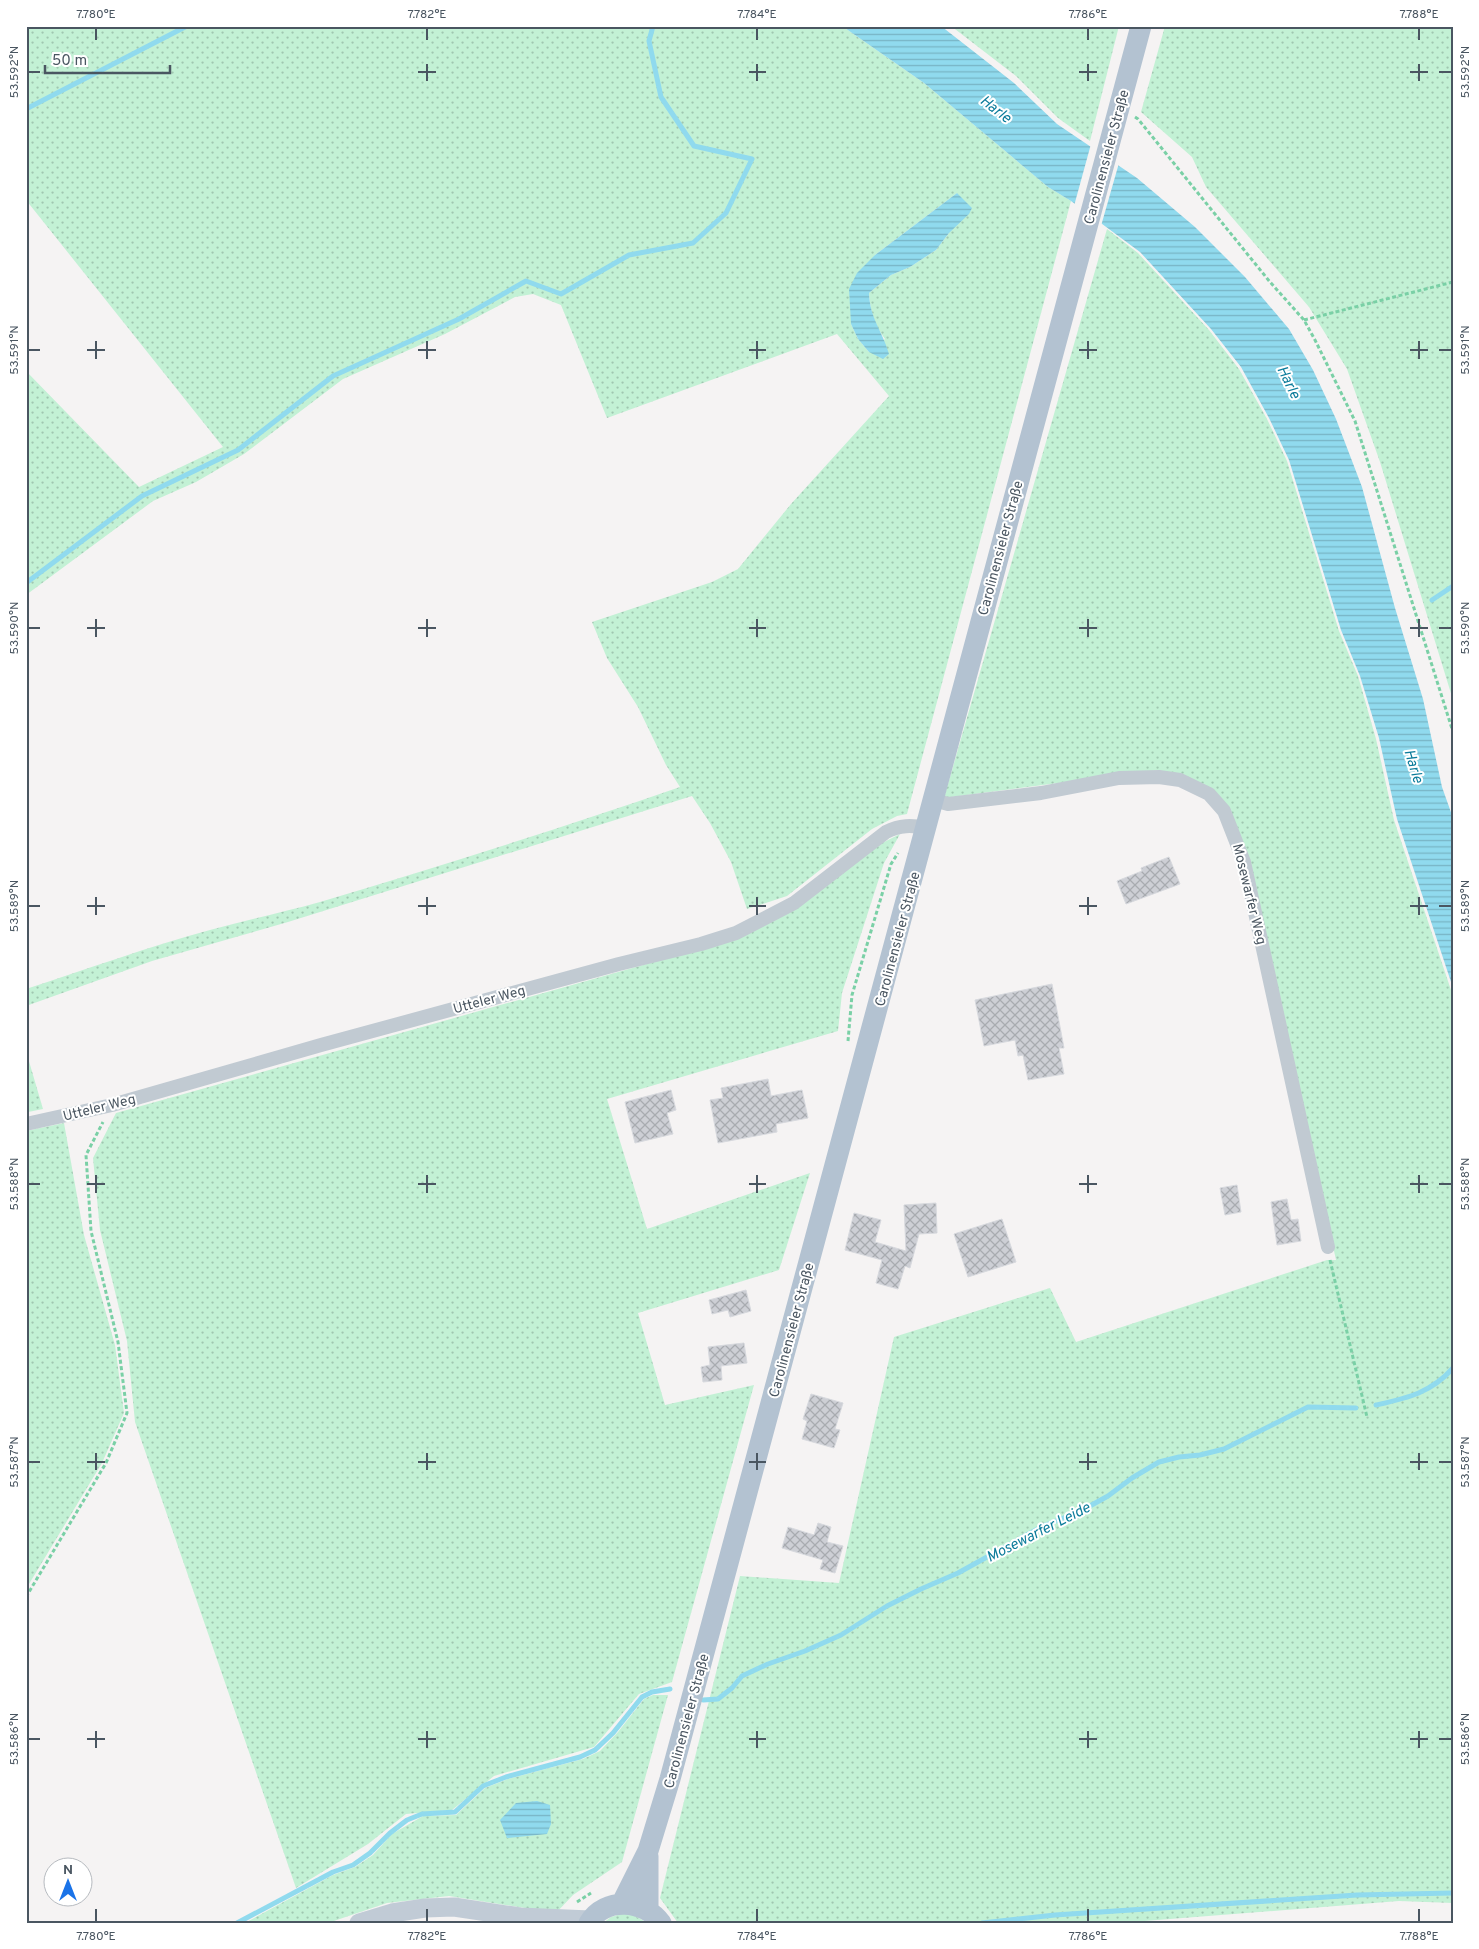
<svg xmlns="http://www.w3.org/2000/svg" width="1479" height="1949" font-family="Overpass,sans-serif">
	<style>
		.grass { fill: url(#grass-dots); fill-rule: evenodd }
		.water { fill: url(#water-rules) }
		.pier { fill: #f5f3f3 }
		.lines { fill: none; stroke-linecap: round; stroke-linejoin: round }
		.stream { stroke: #90daee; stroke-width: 5 }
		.building { fill: url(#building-cross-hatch); stroke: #d7d9de }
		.path { stroke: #7ad0a6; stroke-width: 3; stroke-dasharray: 4 2.5; stroke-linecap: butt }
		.minor { stroke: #c1cad2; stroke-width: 14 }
		.secondary { stroke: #c1cbd6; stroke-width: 19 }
		.primary { stroke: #b3c2d1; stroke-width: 21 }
		.ticks { fill: none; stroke: #4a5661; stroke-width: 2 }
		.labels { text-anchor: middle; stroke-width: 4; stroke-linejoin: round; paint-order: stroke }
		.street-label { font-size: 14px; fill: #4a5661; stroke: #fff }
		.water-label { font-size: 15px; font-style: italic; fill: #0c7c9b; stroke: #fff }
		.neatline { fill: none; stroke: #4a5661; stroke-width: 2 }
		.ticks-label { font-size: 12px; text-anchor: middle; fill: #4a5661 }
	</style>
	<defs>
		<pattern id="grass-dots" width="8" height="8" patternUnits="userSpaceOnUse" patternTransform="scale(1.25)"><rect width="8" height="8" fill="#c3f1d5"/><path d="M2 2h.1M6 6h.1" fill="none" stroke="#a0c6b0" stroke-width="1.8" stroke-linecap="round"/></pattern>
		<pattern id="water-rules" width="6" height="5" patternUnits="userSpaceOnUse" patternTransform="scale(1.25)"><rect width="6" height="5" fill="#90daee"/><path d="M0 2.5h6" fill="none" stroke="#78b4c4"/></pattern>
		<pattern id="building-cross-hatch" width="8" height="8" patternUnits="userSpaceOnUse" patternTransform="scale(1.25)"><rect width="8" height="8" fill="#cdcfd5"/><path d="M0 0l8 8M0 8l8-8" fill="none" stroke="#a8abb0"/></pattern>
	</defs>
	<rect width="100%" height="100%" fill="#f5f3f3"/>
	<path class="grass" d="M26,26h816l82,57 124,104 23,14 -164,613 -10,2 -25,13 -85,67 -40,13 -16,-47 -21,-39 -18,-27 -404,126 -136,39 -126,45v-17c61,-20 122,-42 184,-59 37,-10 74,-18 110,-28 121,-36 241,-74 360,-115l-14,-22 -28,-58 -31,-49 -15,-36 120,-40 26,-13 53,-65 98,-108 -52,-62 -230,84 -46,-113 -28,-11 -18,3 -70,37 -102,45 -99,75 -48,28 -43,19 -127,94v-224l113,116 84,-40 -197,-247zM957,193l-8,40 -13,17 -26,17 -19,8 -22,18c1,17 5,31 16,46l-16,13 -11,-13 -7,-15 24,-69z
		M951,26h168l-29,115 -32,-23 -42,-42z
		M1165,26h288v674l-73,-238 -33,-93 -38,-62 -103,-120 -14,-30 -51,-45z
		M1107,229l31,24 71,77 30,39 28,50 20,42 52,170 19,45 18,63 18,81 59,176v907l-54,-2 -280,22h-441l-18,-25 80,-322 99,7 55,-246 156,-49 26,54 251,-82h9l-86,-395 -37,-75 -54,-20 -215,28z
		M900,834l-16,29 -42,130 -4,38 -231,68 40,130 163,-56 -31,97 -141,43 27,92 89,-20 -82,297 -33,12 -45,53 -100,29 -42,34 -46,4 -38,30 -72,44 -161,-466 -8,-81 -27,-111 -7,-72 23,-45 623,-175 137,-92z
		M26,1051l17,58 -15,3 -2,-5z
		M64,1123l20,112 31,110 9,68 -22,50 -76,126v-458z
		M653,1695h15l-46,167 -49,33 -17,18 -107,-17 -62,7 -59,20h-83l88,-48 22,-8 18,-12 19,-21 31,-18 33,-1 29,-27 23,-9 75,-20 17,-8 18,-19 26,-33z
		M621,1914h10l17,9h-45l8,-6z"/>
	<path class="water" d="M842,26h99l73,57 43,41 80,54 58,49 50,50 44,52 24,41 23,49 26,68 33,121 28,91 19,88 11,31v170l-56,-169 -18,-81 -19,-62 -19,-46 -52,-170 -20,-42 -28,-51 -30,-38 -71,-77 -69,-51 -23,-14 -124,-104z
		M957,193l15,15 -3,6 -20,19 -13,17 -26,17 -19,8 -22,18c1,26 13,37 20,61l-6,5 -14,-7 -11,-13 -7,-15 -2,-35 8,-16 18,-18z
		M537,1801l13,4 1,19 -4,10 -40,4 -7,-18 16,-17z"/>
	<path class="pier" d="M1091,144l28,19 -18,63 -27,-20z"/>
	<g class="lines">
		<path class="stream" d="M26,109l161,-83
			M26,583l116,-87 96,-46 95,-74 126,-57 67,-38 35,13 68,-39 64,-12 33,-30 26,-54 -58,-13 -33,-49 -12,-56 4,-15
			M1432,600l21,-14
			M1376,1405c31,-7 55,-12 77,-37
			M703,1700l15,-1 14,-11 10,-12 26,-12 37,-13 36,-16 46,-29 34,-17 37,-16 85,-47 36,-14 29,-16 24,-18 27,-16 20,-5 21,-2 24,-6 84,-42 48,1
			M237,1923l96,-51 20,-7 17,-12 20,-20 17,-13 15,-6 33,-2 28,-26 23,-9 74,-20 15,-7 18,-17 29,-36 10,-5 18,-3
			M982,1923l73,-8 302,-20 96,-2"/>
	</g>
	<path class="building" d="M1169,857l11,27 -54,20 -9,-23 25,-10 -1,-3z
		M1052,984l12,64h-5l5,26 -36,6 -5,-25 -5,1 -3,-16 -31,6 -9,-46z
		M768,1079l3,17 31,-6 6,28 -32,6 1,8 -59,11 -8,-43 13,-2 -2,-10z
		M671,1090l5,20 -9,3 6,21 -38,9 -10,-41z
		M1237,1185l4,27 -16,3 -5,-27z
		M1287,1199l4,21 7,-1 3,22 -24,4 -6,-43z
		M936,1203l1,30 -18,1 -9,34 -5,-2 -7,23 -22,-6 6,-23 -37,-10 9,-37 27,7 -6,22 31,9 -2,-46z
		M1002,1219l14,43 -48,15 -14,-43z
		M746,1290l5,21 -21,6 -2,-7 -16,4 -3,-14z
		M744,1343l3,20 -26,3 1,14 -19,2 -2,-15 9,-2 -2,-18z
		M811,1394l32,9 -8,26 5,1 -6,18 -32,-9 5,-18 -4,-2z
		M818,1523l13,4 -4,15 16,4 -8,27 -15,-4 3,-9 -41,-12 6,-21 26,8z"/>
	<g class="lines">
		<path class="path" d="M1135,117l3,2 132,163 34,38 11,20 40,81 98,311
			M1304,320l149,-38
			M848,1041l4,-46 39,-131 7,-11
			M1330,1260l37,157
			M26,1597l80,-134 21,-50 -9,-71 -27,-111 -5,-76 17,-33
			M577,1902l14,-9"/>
		<path class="minor" d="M934,800l14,4 93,-11 78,-15 40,-1 21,3 29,14 15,17 20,51 84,385
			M26,1124l86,-19 209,-60 298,-81 82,-20 35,-11 58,-30 92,-71c14,-7 25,-7 41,-4"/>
		<path class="secondary" d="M359,1923l33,-10 33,-5 29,-1 66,10 70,3"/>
		<path class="primary" d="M648,1856v54
			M622,1903l26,-52 22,-72 471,-1753
			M589,1923c16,-27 56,-23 72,0"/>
	</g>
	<path class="ticks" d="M96,28v12M427,28v12M757,28v12M1088,28v12M1419,28v12M427,64v17M757,64v17M1088,64v17M1419,64v17M28,72h12M418,72h18M749,72h17M1079,72h18M1410,72h18M1439,72h13M96,341v18M427,341v18M757,341v18M1088,341v18M1419,341v18M28,350h12M87,350h18M418,350h18M749,350h17M1079,350h18M1410,350h18M1439,350h13M96,619v18M427,619v18M757,619v18M1088,619v18M1419,619v18M28,628h12M87,628h18M418,628h18M749,628h17M1079,628h18M1410,628h18M1439,628h13M96,897v18M427,897v18M757,897v18M1088,897v18M1419,897v18M28,906h12M87,906h18M418,906h18M749,906h17M1079,906h18M1410,906h18M1439,906h13M96,1175v18M427,1175v18M757,1175v18M1088,1175v18M1419,1175v18M28,1184h12M87,1184h18M418,1184h18M749,1184h17M1079,1184h18M1410,1184h18M1439,1184h13M96,1453v17M427,1453v17M757,1453v17M1088,1453v17M1419,1453v17M28,1462h12M87,1462h18M418,1462h18M749,1462h17M1079,1462h18M1410,1462h18M1439,1462h13M96,1731v17M427,1731v17M757,1731v17M1088,1731v17M1419,1731v17M28,1739h12M87,1739h18M418,1739h18M749,1739h17M1079,1739h18M1410,1739h18M1439,1739h13M96,1909v13M427,1909v13M757,1909v13M1088,1909v13M1419,1909v13"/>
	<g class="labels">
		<g class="street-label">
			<text transform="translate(1106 157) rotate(-75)" y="5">Carolinensieler Straße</text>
			<text transform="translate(1000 548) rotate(-75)" y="5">Carolinensieler Straße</text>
			<text transform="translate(1250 894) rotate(76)" y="5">Mosewarfer Weg</text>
			<text transform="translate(897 939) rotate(-75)" y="5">Carolinensieler Straße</text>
			<text transform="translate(489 999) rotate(-15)" y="5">Utteler Weg</text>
			<text transform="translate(99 1107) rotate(-14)" y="5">Utteler Weg</text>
			<text transform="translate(791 1330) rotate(-75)" y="5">Carolinensieler Straße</text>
			<text transform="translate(686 1721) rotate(-75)" y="5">Carolinensieler Straße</text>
		</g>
		<g class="water-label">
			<text transform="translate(996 109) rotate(38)" y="5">Harle</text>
			<text transform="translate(1289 382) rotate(64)" y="5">Harle</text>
			<text transform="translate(1414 766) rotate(73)" y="5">Harle</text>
			<text transform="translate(1038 1532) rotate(-27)" y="5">Mosewarfer Leide</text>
		</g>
	</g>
	<rect width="1479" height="1949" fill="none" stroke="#ffffff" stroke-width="55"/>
	<g transform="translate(68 1882)"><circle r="24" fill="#ffffff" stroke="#b7bbc0"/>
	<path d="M0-4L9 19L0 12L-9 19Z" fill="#1a73e8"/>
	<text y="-8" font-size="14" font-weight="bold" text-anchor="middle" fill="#4a5661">N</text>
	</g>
	<path d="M45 65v8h125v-8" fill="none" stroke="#4a5661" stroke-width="2.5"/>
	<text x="52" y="65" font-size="15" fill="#4a5661" stroke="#ffffff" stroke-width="4" paint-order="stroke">50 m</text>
	<rect x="28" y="28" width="1424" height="1894" class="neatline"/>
	<g class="ticks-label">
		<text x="96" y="18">7.780°E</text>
		<text x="427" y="18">7.782°E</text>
		<text x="757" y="18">7.784°E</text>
		<text x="1088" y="18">7.786°E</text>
		<text x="1419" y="18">7.788°E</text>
		<text transform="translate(14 72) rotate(-90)" y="4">53.592°N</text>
		<text transform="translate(1465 72) rotate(-90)" y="4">53.592°N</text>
		<text transform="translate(14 350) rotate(-90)" y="4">53.591°N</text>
		<text transform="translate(1465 350) rotate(-90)" y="4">53.591°N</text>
		<text transform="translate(14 628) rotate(-90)" y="4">53.590°N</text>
		<text transform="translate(1465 628) rotate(-90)" y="4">53.590°N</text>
		<text transform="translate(14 906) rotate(-90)" y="4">53.589°N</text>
		<text transform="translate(1465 906) rotate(-90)" y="4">53.589°N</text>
		<text transform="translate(14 1184) rotate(-90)" y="4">53.588°N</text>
		<text transform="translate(1465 1184) rotate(-90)" y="4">53.588°N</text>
		<text transform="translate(14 1462) rotate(-90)" y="4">53.587°N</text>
		<text transform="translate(1465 1462) rotate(-90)" y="4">53.587°N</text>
		<text transform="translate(14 1739) rotate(-90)" y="4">53.586°N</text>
		<text transform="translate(1465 1739) rotate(-90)" y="4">53.586°N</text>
		<text x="96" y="1940">7.780°E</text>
		<text x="427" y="1940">7.782°E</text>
		<text x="757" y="1940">7.784°E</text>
		<text x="1088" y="1940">7.786°E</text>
		<text x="1419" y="1940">7.788°E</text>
	</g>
</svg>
